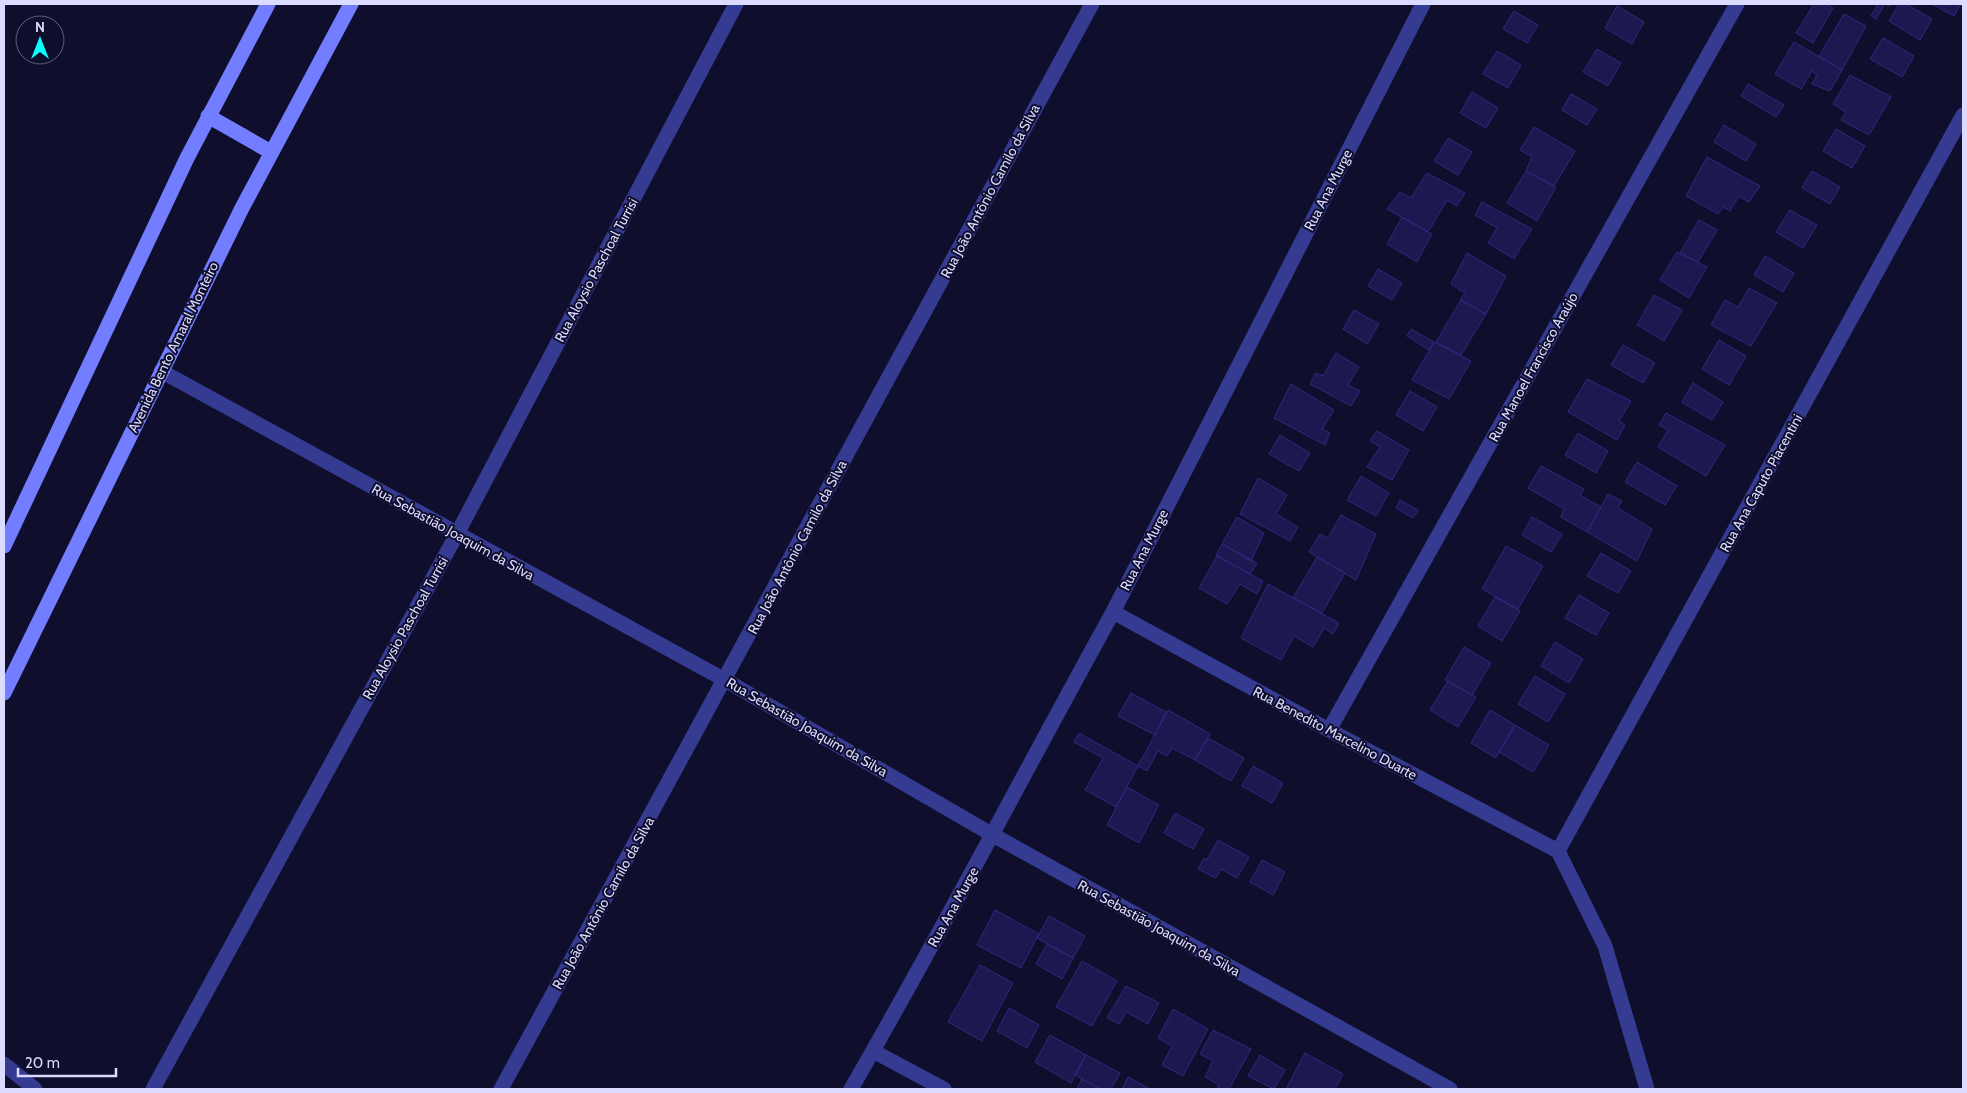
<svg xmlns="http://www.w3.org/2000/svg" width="1967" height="1093" font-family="Cabin,sans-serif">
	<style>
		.building { fill: #1d1850; stroke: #2f287f }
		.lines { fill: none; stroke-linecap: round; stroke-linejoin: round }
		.street { stroke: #353b91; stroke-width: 15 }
		.secondary { stroke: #727eff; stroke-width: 15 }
		.labels { text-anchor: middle; stroke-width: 4; stroke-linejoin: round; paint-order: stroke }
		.street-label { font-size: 14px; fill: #dbdbff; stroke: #100e2d }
	</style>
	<rect width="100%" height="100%" fill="#100e2d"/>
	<path class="building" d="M1814,4h12l7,4 -20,35 -17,-10z
		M1878,4h12l-1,2 -4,-2 -9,15 -5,-3z
		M1899,4h7l26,15 -12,21 -31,-19z
		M1932,4h29l-7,12z
		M1617,6l27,16 -12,22 -27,-16z
		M1514,11l24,14 -11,18 -24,-14z
		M1844,14l22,12 -24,44 -23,-14z
		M1883,38l31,18 -12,21 -32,-18z
		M1794,42l48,28 -12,21 -18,-7 5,-9 -5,-4 -11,18 -26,-15z
		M1597,49l24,14 -13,23 -25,-14z
		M1497,51l24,14 -13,23 -25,-14z
		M1850,75l41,22 -22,38 -28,-15 5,-8 -13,-8z
		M1748,84l36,21 -8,12 -35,-21z
		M1472,92l26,16 -12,20 -26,-15z
		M1571,94l26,15 -10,16 -25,-15z
		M1724,125l32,19 -10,17 -32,-19z
		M1534,127l41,24 -21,35 -28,-15 6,-14 -12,-7z
		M1836,129l29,17 -13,22 -29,-17z
		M1448,138l24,14 -14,23 -24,-14z
		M1707,157l53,29 -11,16 -10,-6 -9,15 -7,-4 -5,7 -32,-18z
		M1526,171l30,16 -19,34 -30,-18z
		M1812,171l28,16 -10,17 -28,-16z
		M1427,173l38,20 -8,13 -10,-6 -19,32 -41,-23 13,-17 11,6z
		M1482,202l50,27 -18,30 -26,-16 9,-15 -22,-13z
		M1790,210l27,15 -14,23 -27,-16z
		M1402,217l30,17 -15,28 -30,-18z
		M1699,220l18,10 -19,32 -18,-9z
		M1677,252l30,15 -18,31 -29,-18z
		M1467,253l39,23 -20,38 -26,-14 5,-7 -14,-9z
		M1765,256l29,17 -11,19 -29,-17z
		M1378,269l24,14 -10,17 -24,-14z
		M1749,288l28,15 -26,43 -40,-21 14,-25 13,7z
		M1654,295l28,15 -18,31 -27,-16z
		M1461,300l25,14 -25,41 -25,-13z
		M1354,310l25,14 -12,20 -24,-15z
		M1411,329l23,13 -5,8 -22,-14z
		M1719,340l27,16 -17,29 -27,-16z
		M1434,342l37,19 -22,38 -37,-19z
		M1623,345l32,18 -12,20 -32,-18z
		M1336,353l23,14 -11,18 12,6 -9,15 -41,-22 6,-11 7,3z
		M1587,379l44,22 -12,20 6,4 -8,15 -49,-28z
		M1693,383l30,19 -11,18 -30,-18z
		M1291,384l43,26 -12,19 8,4 -5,12 -51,-27z
		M1410,391l27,16 -14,24 -27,-16z
		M1666,413l59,32 -19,31 -48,-29 10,-17 -9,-5z
		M1377,431l32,19 -17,30 -25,-13 13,-20 -10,-6z
		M1578,433l30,18 -12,22 -31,-18z
		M1280,435l30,18 -11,18 -30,-17z
		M1637,462l40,24 -12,19 -40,-23z
		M1541,466l43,23 -4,6 21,12 -14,25 -26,-15 3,-8 -36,-21z
		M1361,476l28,17 -13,23 -29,-16z
		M1258,478l29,17 -11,19 22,13 -8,14 -50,-27z
		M1608,494l14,7 -4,7 34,21 -15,32 -50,-29z
		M1400,500l18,10 -5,8 -17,-10z
		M1341,515l35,19 -20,46 -47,-28 11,-18 8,4z
		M1237,517l27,16 -13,28 -29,-17z
		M1532,517l30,17 -11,18 -29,-17z
		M1222,544l35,19 -7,11 -34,-19z
		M1506,546l37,20 -25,43 -36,-20z
		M1601,553l30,18 -13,22 -31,-17z
		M1217,556l46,25 -6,13 -17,-10 -13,20 -28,-16z
		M1317,557l28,16 -23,40 -29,-15z
		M1268,584l71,39 -6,11 -9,-6 -11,19 -19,-11 -13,24 -40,-22z
		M1579,595l30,18 -13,22 -31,-17z
		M1495,597l25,14 -18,30 -24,-15z
		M1555,642l28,17 -14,24 -28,-17z
		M1464,647l27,16 -19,32 -27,-15z
		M1535,676l30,18 -17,28 -30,-18z
		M1448,681l28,16 -18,30 -28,-17z
		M1131,693l35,19 -11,23 -37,-19z
		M1168,710l42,24 -15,26 -23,-12 -5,8 -9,-5 -11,20 -9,-5z
		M1490,710l25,15 -19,33 -25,-15z
		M1515,725l34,20 -16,27 -34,-20z
		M1079,733l59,33 -22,41 -31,-17 18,-32 -29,-16z
		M1208,738l36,20 -13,23 -36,-21z
		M1253,766l30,17 -11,20 -30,-17z
		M1127,787l32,18 -20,38 -32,-18z
		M1175,813l29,16 -11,20 -29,-16z
		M1218,840l31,17 -12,21 -16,-9 -5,9 -18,-9 6,-11 3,2z
		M1262,860l23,12 -12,23 -23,-13z
		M995,910l44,24 -18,34 -44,-23z
		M1049,916l36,20 -12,22 -36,-20z
		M1047,944l26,14 -11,21 -26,-15z
		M1082,961l35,20 -25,45 -36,-19z
		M980,965l33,18 -31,58 -34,-19z
		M1126,986l33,17 -11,21 -22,-12 -7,12 -12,-6z
		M1009,1008l30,17 -12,23 -30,-17z
		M1173,1009l35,20 -25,47 -21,-11 10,-19 -14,-8z
		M1213,1030l38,19 -22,40h-12l2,-4 -14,-8 8,-16 -13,-7z
		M1050,1035l36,20 -15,28 -36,-21z
		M1305,1053l38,21 -8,15h-49z
		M1086,1055l34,18 -9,16h-11l-25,-14z
		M1260,1055l25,15 -11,19 -26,-13z
		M1128,1077l22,12h-28z
		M1082,1079l18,10h-23z"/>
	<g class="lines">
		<path class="street" d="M161,371l564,309 268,155 457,254
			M1113,612l216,118 229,121
			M1329,730l408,-726
			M1558,851l405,-736
			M1558,851l47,95 42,143
			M873,1051l71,38
			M4,1064l31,25
			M153,1089l304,-555 279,-530
			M501,1089l591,-1085
			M851,1089c91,-157 174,-318 262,-477l310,-608"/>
		<path class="secondary" d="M208,116l63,36
			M4,546l183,-388 81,-154
			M4,693l238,-485 109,-204"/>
	</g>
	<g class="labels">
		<g class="street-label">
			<text transform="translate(1328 190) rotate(-63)" y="5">Rua Ana Murge</text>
			<text transform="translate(990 191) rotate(-62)" y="5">Rua João Antônio Camilo da Silva</text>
			<text transform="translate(596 270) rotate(-62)" y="5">Rua Aloysio Paschoal Turrisi</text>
			<text transform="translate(173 347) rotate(-64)" y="5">Avenida Bento Amaral Monteiro</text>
			<text transform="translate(1533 367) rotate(-61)" y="5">Rua Manoel Francisco Araújo</text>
			<text transform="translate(1761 483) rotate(-61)" y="5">Rua Ana Caputo Piacentini</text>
			<text transform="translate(453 532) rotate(29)" y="5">Rua Sebastião Joaquim da Silva</text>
			<text transform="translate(797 547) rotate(-62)" y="5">Rua João Antônio Camilo da Silva</text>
			<text transform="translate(1144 550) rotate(-63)" y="5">Rua Ana Murge</text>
			<text transform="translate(405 628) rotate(-61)" y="5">Rua Aloysio Paschoal Turrisi</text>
			<text transform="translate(807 727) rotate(30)" y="5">Rua Sebastião Joaquim da Silva</text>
			<text transform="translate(1335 733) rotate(28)" y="5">Rua Benedito Marcelino Duarte</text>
			<text transform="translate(603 903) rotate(-61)" y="5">Rua João Antônio Camilo da Silva</text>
			<text transform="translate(953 907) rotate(-61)" y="5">Rua Ana Murge</text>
			<text transform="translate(1159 928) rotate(29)" y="5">Rua Sebastião Joaquim da Silva</text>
		</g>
	</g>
	<rect width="1967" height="1093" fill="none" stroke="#dbdbff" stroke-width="10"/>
	<g transform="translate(40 40)"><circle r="24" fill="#100e2d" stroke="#616081"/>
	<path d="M0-4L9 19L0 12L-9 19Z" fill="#07fffc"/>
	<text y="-8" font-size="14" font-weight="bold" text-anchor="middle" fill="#dbdbff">N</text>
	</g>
	<path d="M18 1068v8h98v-8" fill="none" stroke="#dbdbff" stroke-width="2.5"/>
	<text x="25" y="1068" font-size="15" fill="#dbdbff" stroke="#100e2d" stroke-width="4" paint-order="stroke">20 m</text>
</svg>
